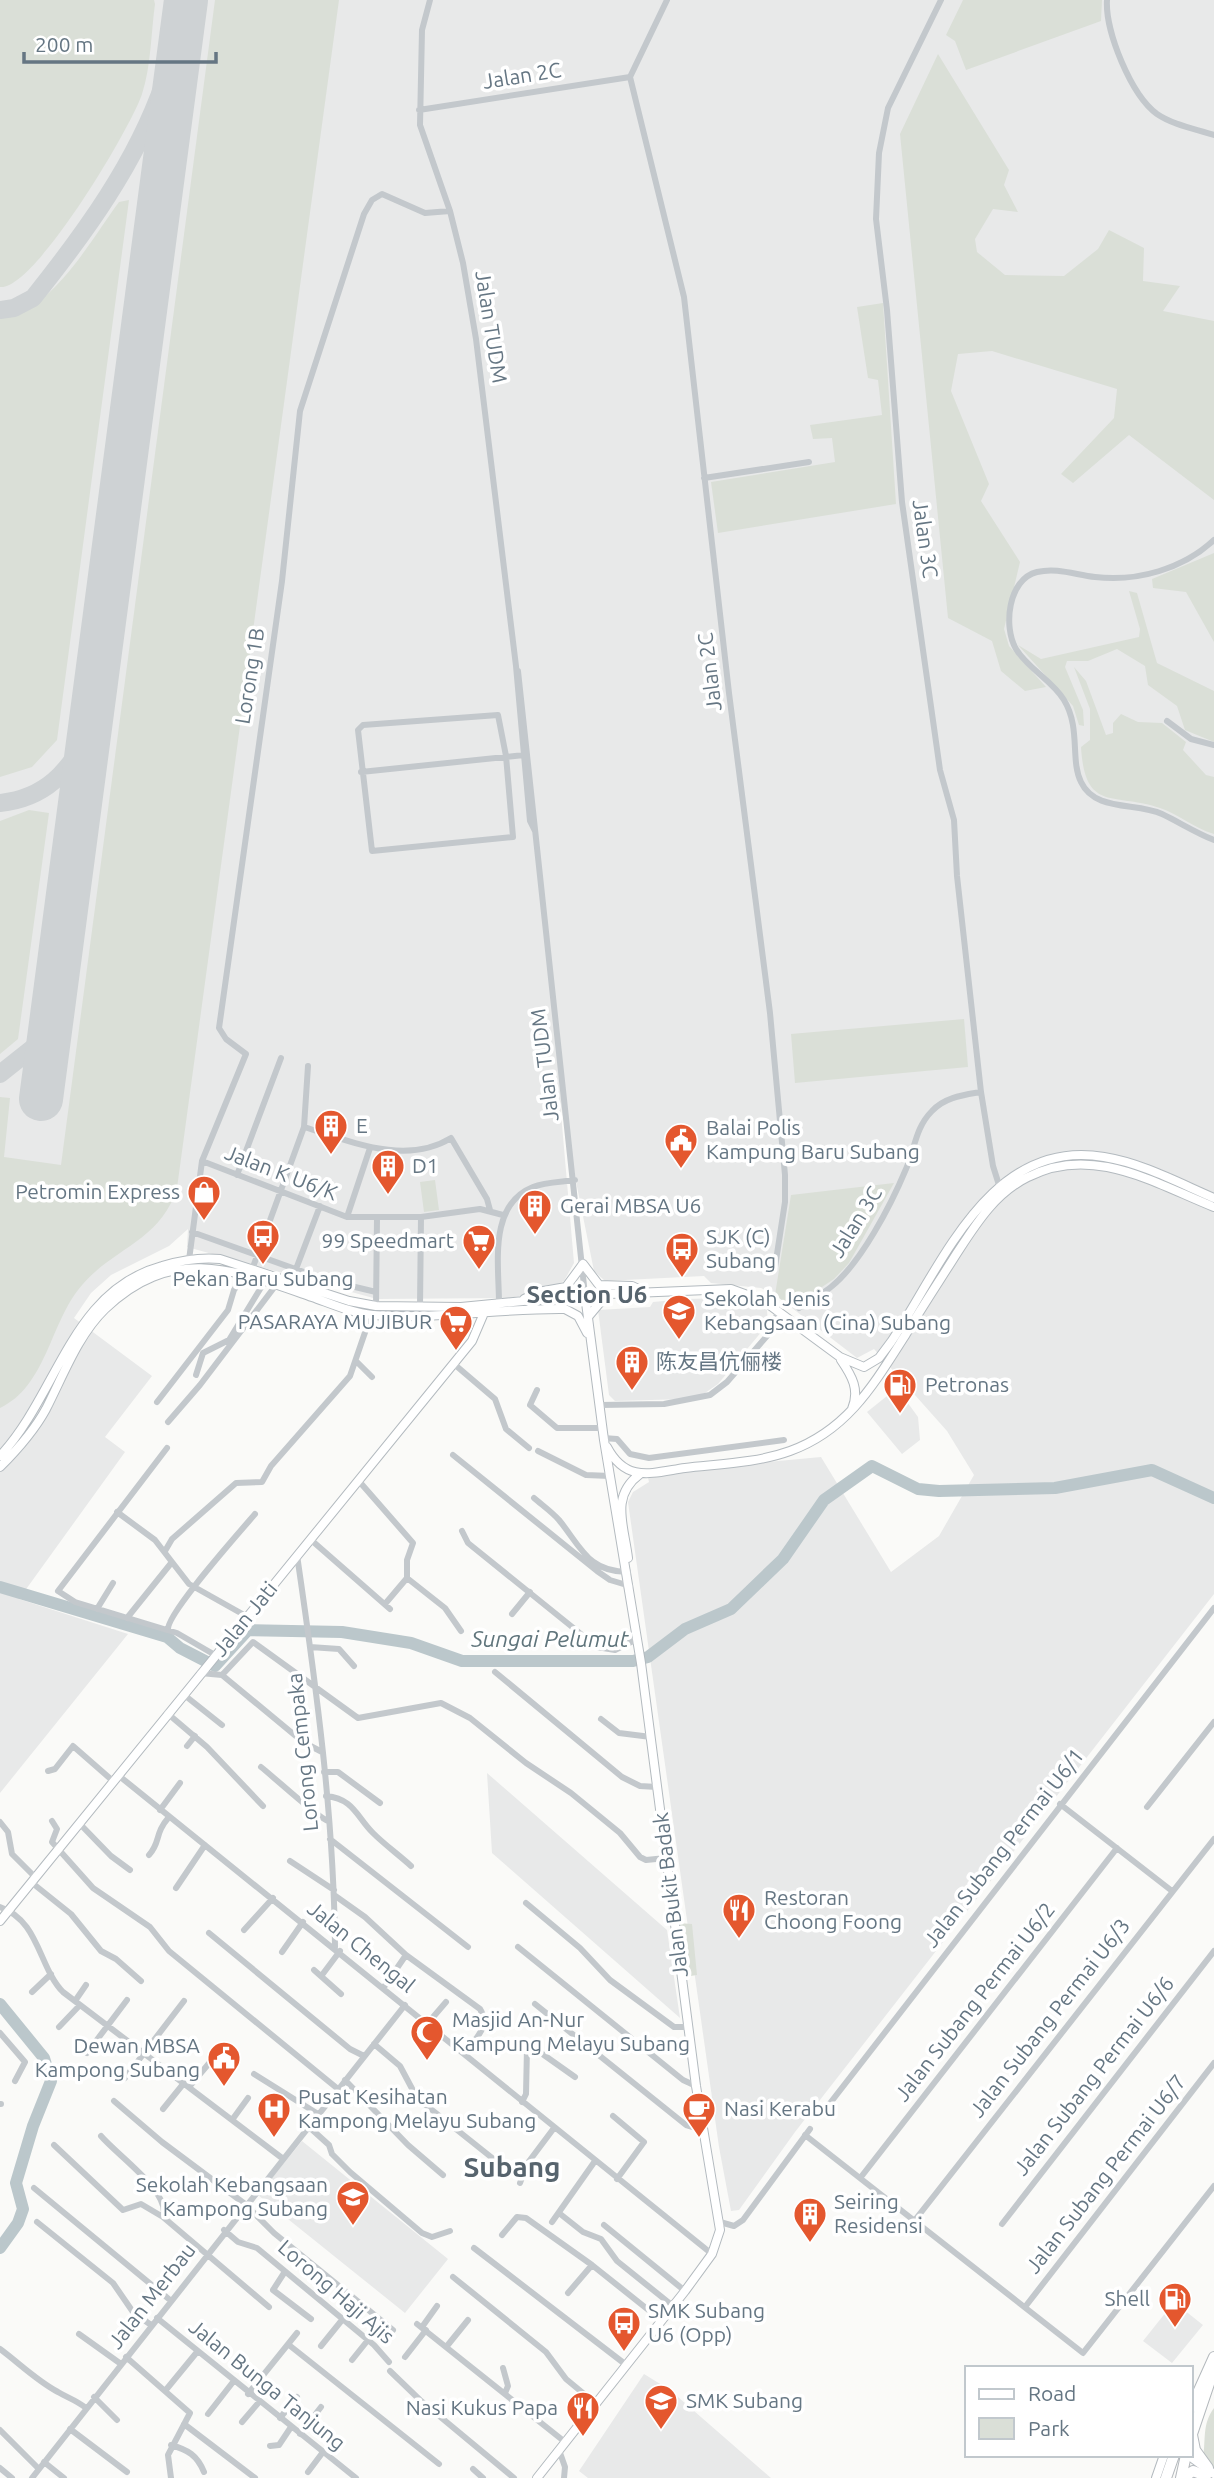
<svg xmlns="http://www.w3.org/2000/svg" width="1214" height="2478" font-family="Ubuntu,'Noto Sans SC',sans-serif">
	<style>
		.built { fill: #e8e9e9 }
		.green { fill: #dadfd7 }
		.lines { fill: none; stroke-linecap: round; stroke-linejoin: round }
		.river { stroke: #bbc7cb; stroke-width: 12 }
		.taxiway { stroke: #ced2d4; stroke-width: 18 }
		.runway { stroke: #ced2d4; stroke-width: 44 }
		.secondary-casing { stroke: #b3babf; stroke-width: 10 }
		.highway-casing { stroke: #b4b9bd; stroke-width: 12 }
		.street { stroke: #c3c8cc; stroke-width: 6 }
		.secondary { stroke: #fff; stroke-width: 8 }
		.highway { stroke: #fff; stroke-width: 10 }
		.labels { text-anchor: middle; stroke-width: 7; stroke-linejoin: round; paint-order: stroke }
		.street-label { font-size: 21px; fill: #657683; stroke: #fff }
		.poi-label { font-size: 21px; fill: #657683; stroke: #fff; text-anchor: start }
		.water-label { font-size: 23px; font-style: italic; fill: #60757c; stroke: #fff }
		.quarter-label { font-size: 24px; font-weight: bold; fill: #57646e; stroke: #fff }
		.district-label { font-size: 28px; font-weight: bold; fill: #57646e; stroke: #fff }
	</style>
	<rect width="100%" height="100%" fill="#fafaf8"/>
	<path class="built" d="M0,0h1214v1594l-419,538 -56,78 -8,1 -12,-64 -91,-645 5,-10 16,-10 -2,-9 174,-16 70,115 48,-36 35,-61 -27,-44 -73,-82 -17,9 -82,-63 -14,-7 -50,-5 -7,-7 -99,5 -11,-10 -34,-169 14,161 -10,18 -19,9 -35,8 -133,1 -190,-52 1,-18 -19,17 -58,29 -20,18 -17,25 78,58 -47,61 20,15 -106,147 109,35 -128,159z
		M730,1298l16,2 21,10 1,14 -50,60 -13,9 -18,6 -72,2 -6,-6 -11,-85 52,-3 3,-5 32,-3z
		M897,1388l21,29 2,23 -18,14 -35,-42z
		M487,1773l180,157 13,88 -188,-165z
		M302,2141l146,118 -43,54 -147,-118z
		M1174,2302l29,23 -31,38 -29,-22z
		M644,2374l26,16 101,88h-183l-9,-7z"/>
	<path class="green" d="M0,0h154l1,4c-4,29 -4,63 -13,90 -11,34 -108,197 -142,193z
		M215,0h124l-162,1188c-17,55 -67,60 -99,102 -28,36 -33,97 -78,118v-311l10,1 -6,59 57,8z
		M963,0h139l-1,21 -135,49 -11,-29 -9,-6z
		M938,54l71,116 -5,15 14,27 -25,-3 -18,30 2,13 28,23 59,1 34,-27 11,-19 35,18 -1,33 37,5 -17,25 51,10v179l-85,-65 -56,48 -12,-9 53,-56 3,-29 -125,-38 -34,3 -7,37 38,93 -8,17 39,61 -16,67 5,17 37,41 -21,4 -24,-20 -9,-30 -44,-23 -48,-484z
		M129,200l-72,540 -25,27 -32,10v-461c49,1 92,-78 119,-114z
		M883,303l13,201 -178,29 -7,-51 124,-20 -3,-24 -19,1 -3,-14 72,-10 -4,-35 -10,-2 -11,-71z
		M1214,553v89l-28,-50 -33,-4 -1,-9z
		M1129,591l8,2 20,70 57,28v51l-29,-12 -8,-24 -29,-21 -3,-19 -28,-17 -29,12h-21l-2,6 18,43 1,16 -5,-1 -6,-19 -55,-61 23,14 98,-22 1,-8z
		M1074,667l12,14 20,54 7,-2v-10l8,-9 17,8 24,1 24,19 -3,8 23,25 8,2v57c-20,-6 -36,-20 -54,-26 -47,-16 -75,5 -79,-61l9,-7v-31z
		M29,810l20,3 -31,226 -18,15v-233z
		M964,1019l4,48 -173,16 -4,-49z
		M435,1180l4,30 -15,2 -4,-30z
		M894,1183l-45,80 -15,16 -42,28 -17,-12 16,-100z
		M678,1923l14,1 5,51 -13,2z
		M1214,2408v61l-11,-11c3,-19 -1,-34 11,-50z"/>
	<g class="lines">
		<path class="river" d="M0,1587l167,50 13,11 35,18 33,-36 94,2 69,11 51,18h171l15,-4 37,-28 46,-20 52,-50 41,-59 48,-34 46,23 21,2 116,-3 97,-18 62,28
			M0,2004l44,54 7,23 -18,45 -17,57 7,26 -5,14 -18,25"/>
		<path class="taxiway" d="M0,310l14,-2 19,-10c52,-65 103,-135 131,-215 9,-25 14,-51 21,-77
			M0,803c46,-5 68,-31 89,-69
			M0,1074l34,-27 19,-36"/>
		<path class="runway" d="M41,1099l145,-1099"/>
		<defs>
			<path id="secondary" d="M524,1299l14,-7 28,-5 17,-23 16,21 33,1 11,5
				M588,1317l20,-24
				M841,1360c11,16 19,30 11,49
				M607,1447c19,36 44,26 78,21 34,-4 72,-5 105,-17 58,-21 84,-67 116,-117 16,-27 34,-54 51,-81 19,-29 38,-60 71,-76 64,-33 126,6 186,30
				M0,1456c58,-62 71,-165 162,-190 20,-6 37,-9 58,-7l129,42 27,5 85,1 124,-12 146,-6 33,12 76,56 24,10 15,-9 12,-16c51,-76 99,-205 213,-185 38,6 75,26 110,41
				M0,1467c17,-17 34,-36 46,-58 17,-33 32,-74 59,-100 68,-65 130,-39 207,-12 20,7 40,16 61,18 64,5 128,-7 192,-6l13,7 9,17
				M628,1558c-4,-33 -18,-62 12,-84
				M0,1921l472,-580 12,-28
				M1188,2455l26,19
				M537,2478l148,-187 27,-37 8,-24 -24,-144 -55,-423 -37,-223 -19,-145
				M1156,2478l8,-23"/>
			<path id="highway" d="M1191,2408l23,-51
				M1192,2435l3,15 13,18
				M1191,2437l23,-68
				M1166,2478l8,-23
				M1181,2478l5,-23
				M1183,2478l10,-7 13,5"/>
		</defs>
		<use href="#secondary" class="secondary-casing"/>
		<use href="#highway" class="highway-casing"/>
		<path class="street" d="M430,0l-8,30 -2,95 30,86 13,52 13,76 40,327 14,155 5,10
			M667,0l-37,77 54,220 45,396 41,320 15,162v27l-10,65
			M941,0l-53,108 -9,45 -3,66 11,91 15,192 38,268 14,50 3,56 24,216 12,74 6,19
			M1107,0c-2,31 24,95 50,114 16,11 39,15 57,21
			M419,110l211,-33
			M704,478l105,-16
			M1214,540c-31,29 -77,42 -119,37 -19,-2 -38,-10 -58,-5 -29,7 -34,55 -21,77 12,20 36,31 48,51 17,28 6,60 17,82 14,30 55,20 81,32 17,8 34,19 52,26
			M518,671l67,624
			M498,715l8,41 7,81 -141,14 -14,-121 5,-5z
			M1167,721l24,18 23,6
			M361,772l163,-17
			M304,1127c46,14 102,39 147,11l36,61 3,11
			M202,1161l145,56h74l59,-8 23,6
			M237,1175l44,-117
			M347,1217l23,-69
			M192,1232l134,48 50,12
			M189,1260l13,-99 44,-107 -20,-15 -7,-11 63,-447 18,-170 64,-197 8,-14 10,-6 43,19 25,-2
			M253,1267l51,-140 4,-61
			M296,1269l24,-63
			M499,1303c0,-38 -11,-98 34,-116 12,-5 29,-5 42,-7
			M376,1306l1,-87
			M420,1307l1,-90
			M799,1308c10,-7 22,-13 32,-21 30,-24 60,-82 75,-118 9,-20 9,-41 26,-58 13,-14 32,-16 49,-19
			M357,1362l15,15
			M454,1364l41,35 11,30 23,19
			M196,1375l7,-22 26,-13 36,-59
			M537,1390l-7,15 27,23h45
			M157,1402l71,-92 6,-20 10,-15
			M600,1405l64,-1 46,-9 17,-13 46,-53 5,-19
			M168,1422l32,-37 76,-100
			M603,1438l14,1 13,15 19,4 135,-18
			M167,1448l-109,143 17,11 102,31 38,22
			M538,1451l48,24 24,1
			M453,1455l144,116 13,9 20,6
			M358,1480l55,63 -6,17v18l-22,26
			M534,1498c8,7 18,14 25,22 22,27 29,52 69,52
			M117,1512l38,28 34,44 57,32
			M462,1531l6,12 129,104 18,3 22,-11
			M310,1539l80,70
			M165,1551l7,-12 64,-56 26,-1 9,-16 79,-90 21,-61
			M297,1555c19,130 37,261 38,392
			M407,1578l38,30 16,23
			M97,1609l16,-26
			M512,1614l18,-22
			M127,1618l45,-56
			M168,1630c-2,-16 72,-98 87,-116
			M310,1647l29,2 15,17
			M495,1672l127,105 18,9 17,1
			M200,1673l22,2 81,67 19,10
			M222,1675l31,-33 105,76 83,-15 29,15 56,45 45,30 49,40 20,24 6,3 20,-2
			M183,1694l39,31
			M167,1713l40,34 56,59
			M601,1719l18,14 32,4
			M187,1746l8,-10
			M261,1767c14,11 57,51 67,54
			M48,1771l7,-2 18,-23 40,35
			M324,1772h14l42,31
			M118,1775l594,479
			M326,1796c28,3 30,20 47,37 12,12 26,22 38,33
			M1060,1804l112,87
			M1147,1807l67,-85
			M160,1810l20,-27
			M52,1821l5,8 -5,13 41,46 57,39 19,24 169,138
			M0,1822l8,10 4,22 23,23
			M79,1823l32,33 19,14
			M330,1839l138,108
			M149,1855c12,-13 5,-21 20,-38
			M290,1861l44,29
			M31,1882l40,32 30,37 15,8 25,22
			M176,1888l29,-43
			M334,1895l31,22 41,38 74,54c11,17 -5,31 -16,44
			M526,1903l54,45 30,32 64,47h14
			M0,1907c39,13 39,61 63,85l219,166
			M244,1930l29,-32
			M209,1933l141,116 14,7
			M518,1947l165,133 13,6
			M282,1952l21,-30
			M314,1970l27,24
			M322,1975l18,-24
			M384,1987l22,-32
			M32,1992l19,-18
			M75,2001l11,-16
			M535,2004l151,121 17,5
			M428,2023l18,-21
			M59,2027l21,-22
			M0,2033l25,29 -10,19
			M374,2044l26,22 17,32 84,67
			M87,2053l40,-53
			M254,2074l64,40
			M125,2078l59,-77
			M345,2080l63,65 35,30
			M189,2087l22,-26
			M114,2101l48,41 83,62 29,29 119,97
			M522,2102l4,-8 1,-46h7l41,29
			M0,2104h1
			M163,2109l21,-26
			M824,2111l390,-503
			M613,2116l31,26 -27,37
			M232,2120l16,-22
			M308,2126l21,19 3,9 18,18 72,61 10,4 18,-6
			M805,2135l278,218 131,-167
			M101,2136c17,20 70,56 62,81l106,90
			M54,2145l69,65 18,-6 22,13
			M861,2177l256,-329
			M520,2183l7,-19 27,-36
			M34,2188l136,112
			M559,2213l24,19 18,7 16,22 56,45
			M915,2220l299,-381
			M37,2222l76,61 20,29 18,13
			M552,2222l43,-61
			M720,2222l14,4 9,-6 67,-91
			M1002,2224l212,-273
			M604,2225l81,66
			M224,2230l14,12 19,6 117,97 15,17
			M502,2235l15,-18 9,1 66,47 69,55
			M474,2248l151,116
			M284,2273l-11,17 38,29
			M453,2277l93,75 20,27 29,24
			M568,2293l24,-28
			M1025,2307l189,-244
			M157,2318l199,160
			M417,2324l148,118
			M422,2327l15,-21
			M79,2334l42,30
			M289,2345l150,119
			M321,2346l21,-26
			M447,2346l21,-26
			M0,2349c19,14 37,32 58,43 10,6 18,8 28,16
			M126,2357l64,56 -22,42 3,23
			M405,2357l21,-27
			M352,2360l16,-20
			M503,2368l5,18 -3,7
			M390,2371l30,29 94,78
			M165,2391l32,-39
			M248,2394l49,-61
			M94,2397l23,23
			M208,2414l25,-32
			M280,2418l17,-21
			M242,2422l17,-20
			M184,2424l71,54
			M70,2429l57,43
			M0,2430l39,39
			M300,2434l21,-27
			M171,2445c17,5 26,10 33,27
			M270,2446l9,-1 12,-18
			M559,2450l6,17 -1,11
			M44,2462l20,16
			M0,2468l12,10
			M473,2469l10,9
			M308,2472l15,-20
			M32,2478l373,-473"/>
		<use href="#secondary" class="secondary"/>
		<use href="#highway" class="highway"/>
	</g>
	<defs>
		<symbol id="building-pin" viewBox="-11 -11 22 30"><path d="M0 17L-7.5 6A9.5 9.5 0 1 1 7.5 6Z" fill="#e4572e" stroke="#fff"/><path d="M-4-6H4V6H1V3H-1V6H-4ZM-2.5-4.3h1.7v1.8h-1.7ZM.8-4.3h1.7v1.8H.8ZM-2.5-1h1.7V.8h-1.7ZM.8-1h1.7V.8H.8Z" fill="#fff"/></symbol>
		<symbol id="civic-pin" viewBox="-11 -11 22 30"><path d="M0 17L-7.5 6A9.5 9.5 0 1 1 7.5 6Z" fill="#e4572e" stroke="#fff"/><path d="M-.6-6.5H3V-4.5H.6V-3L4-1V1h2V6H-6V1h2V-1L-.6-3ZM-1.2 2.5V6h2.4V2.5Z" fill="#fff"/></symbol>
		<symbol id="shop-pin" viewBox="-11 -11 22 30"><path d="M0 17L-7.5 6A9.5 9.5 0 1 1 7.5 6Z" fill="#e4572e" stroke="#fff"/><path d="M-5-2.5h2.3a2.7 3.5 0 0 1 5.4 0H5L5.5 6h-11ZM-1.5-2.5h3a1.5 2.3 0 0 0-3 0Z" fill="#fff"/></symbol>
		<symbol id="bus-pin" viewBox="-11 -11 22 30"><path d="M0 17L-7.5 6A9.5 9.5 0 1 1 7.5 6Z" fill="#e4572e" stroke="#fff"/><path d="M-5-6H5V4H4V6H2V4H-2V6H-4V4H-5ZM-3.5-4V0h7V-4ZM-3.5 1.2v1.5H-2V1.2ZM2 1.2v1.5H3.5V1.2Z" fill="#fff"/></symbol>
		<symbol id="supermarket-pin" viewBox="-11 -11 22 30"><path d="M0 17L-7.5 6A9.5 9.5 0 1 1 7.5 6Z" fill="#e4572e" stroke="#fff"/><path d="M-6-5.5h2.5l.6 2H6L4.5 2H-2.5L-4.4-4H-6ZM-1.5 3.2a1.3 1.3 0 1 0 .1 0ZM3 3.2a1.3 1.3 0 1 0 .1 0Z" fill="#fff"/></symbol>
		<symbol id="school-pin" viewBox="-11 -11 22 30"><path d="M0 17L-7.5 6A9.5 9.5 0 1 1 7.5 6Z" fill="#e4572e" stroke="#fff"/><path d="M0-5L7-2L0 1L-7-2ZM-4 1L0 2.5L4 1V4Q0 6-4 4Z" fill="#fff"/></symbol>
		<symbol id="fuel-pin" viewBox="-11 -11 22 30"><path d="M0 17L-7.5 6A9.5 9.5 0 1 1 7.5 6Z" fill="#e4572e" stroke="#fff"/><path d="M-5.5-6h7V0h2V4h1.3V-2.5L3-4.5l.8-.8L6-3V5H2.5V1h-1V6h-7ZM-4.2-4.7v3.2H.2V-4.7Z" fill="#fff"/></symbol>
		<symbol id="restaurant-pin" viewBox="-11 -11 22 30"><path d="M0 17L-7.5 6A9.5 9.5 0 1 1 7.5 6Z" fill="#e4572e" stroke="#fff"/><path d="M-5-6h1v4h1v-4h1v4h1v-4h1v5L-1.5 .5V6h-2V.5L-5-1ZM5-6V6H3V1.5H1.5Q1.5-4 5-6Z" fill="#fff"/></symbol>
		<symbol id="mosque-pin" viewBox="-11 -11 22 30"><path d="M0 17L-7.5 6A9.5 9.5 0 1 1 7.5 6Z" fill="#e4572e" stroke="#fff"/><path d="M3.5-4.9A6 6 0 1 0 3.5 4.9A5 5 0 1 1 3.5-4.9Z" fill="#fff"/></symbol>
		<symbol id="hospital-pin" viewBox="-11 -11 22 30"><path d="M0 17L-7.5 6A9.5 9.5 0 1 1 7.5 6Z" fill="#e4572e" stroke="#fff"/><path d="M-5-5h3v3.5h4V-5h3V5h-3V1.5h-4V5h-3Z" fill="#fff"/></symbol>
		<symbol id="cafe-pin" viewBox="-11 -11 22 30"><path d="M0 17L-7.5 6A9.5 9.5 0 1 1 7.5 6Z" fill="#e4572e" stroke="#fff"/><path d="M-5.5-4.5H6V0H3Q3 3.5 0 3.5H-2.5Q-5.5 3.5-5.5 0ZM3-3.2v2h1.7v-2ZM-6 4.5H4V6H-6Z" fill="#fff"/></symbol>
	</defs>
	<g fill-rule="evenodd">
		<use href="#building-pin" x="312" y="1107" width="38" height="52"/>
		<use href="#civic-pin" x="662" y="1121" width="38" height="52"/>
		<use href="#building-pin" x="369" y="1147" width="38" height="52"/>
		<use href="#shop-pin" x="185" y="1173" width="38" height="52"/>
		<use href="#building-pin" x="516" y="1187" width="38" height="52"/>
		<use href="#bus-pin" x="244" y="1217" width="38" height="52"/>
		<use href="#supermarket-pin" x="460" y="1222" width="38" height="52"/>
		<use href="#bus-pin" x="663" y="1230" width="38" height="52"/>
		<use href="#school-pin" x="660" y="1292" width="38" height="52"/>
		<use href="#supermarket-pin" x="437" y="1303" width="38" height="52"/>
		<use href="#building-pin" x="613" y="1343" width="38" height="52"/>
		<use href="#fuel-pin" x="881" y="1366" width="38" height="52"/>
		<use href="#restaurant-pin" x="720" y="1891" width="38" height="52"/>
		<use href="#mosque-pin" x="408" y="2013" width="38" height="52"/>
		<use href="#civic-pin" x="205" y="2039" width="38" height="52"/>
		<use href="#hospital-pin" x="255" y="2090" width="38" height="52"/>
		<use href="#cafe-pin" x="680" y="2090" width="38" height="52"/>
		<use href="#school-pin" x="334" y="2178" width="38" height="52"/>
		<use href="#building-pin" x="791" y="2195" width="38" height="52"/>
		<use href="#fuel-pin" x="1156" y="2280" width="38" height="52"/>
		<use href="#bus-pin" x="605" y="2304" width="38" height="52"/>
		<use href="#school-pin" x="642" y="2382" width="38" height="52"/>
		<use href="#restaurant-pin" x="564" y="2389" width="38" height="52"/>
	</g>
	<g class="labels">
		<g class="street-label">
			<text transform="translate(522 76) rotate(-9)" y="7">Jalan 2C</text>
			<text transform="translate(491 327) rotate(81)" y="7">Jalan TUDM</text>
			<text transform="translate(925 539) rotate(82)" y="7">Jalan 3C</text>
			<text transform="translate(710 672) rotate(-97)" y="7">Jalan 2C</text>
			<text transform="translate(250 676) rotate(-81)" y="7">Lorong 1B</text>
			<text transform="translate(545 1065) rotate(-97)" y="7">Jalan TUDM</text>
			<text transform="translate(281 1173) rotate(21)" y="7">Jalan K U6/K</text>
			<text transform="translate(856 1222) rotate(-58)" y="7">Jalan 3C</text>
			<text transform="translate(245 1619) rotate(-51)" y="7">Jalan Jati</text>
			<text transform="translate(303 1752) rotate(-96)" y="7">Lorong Cempaka</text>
			<text transform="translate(1004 1848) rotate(-52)" y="7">Jalan Subang Permai U6/1</text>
			<text transform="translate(671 1895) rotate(-97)" y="7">Jalan Bukit Badak</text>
			<text transform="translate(361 1947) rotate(39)" y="7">Jalan Chengal</text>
			<text transform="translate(975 2002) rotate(-52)" y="7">Jalan Subang Permai U6/2</text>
			<text transform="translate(1050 2018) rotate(-52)" y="7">Jalan Subang Permai U6/3</text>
			<text transform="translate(1094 2076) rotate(-52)" y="7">Jalan Subang Permai U6/6</text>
			<text transform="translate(1106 2174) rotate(-52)" y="7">Jalan Subang Permai U6/7</text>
			<text transform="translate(336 2292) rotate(41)" y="7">Lorong Haji Ajis</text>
			<text transform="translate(152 2296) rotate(-52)" y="7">Jalan Merbau</text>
			<text transform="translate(267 2385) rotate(39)" y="7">Jalan Bunga Tanjung</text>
		</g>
		<g class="poi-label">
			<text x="356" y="1133">E</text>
			<text x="706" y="1135">Balai Polis<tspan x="706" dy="24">Kampung Baru Subang</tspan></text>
			<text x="412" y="1173">D1</text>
			<text x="180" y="1199" text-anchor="end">Petromin Express</text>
			<text x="560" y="1213">Gerai MBSA U6</text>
			<text x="706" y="1244">SJK (C)<tspan x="706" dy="24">Subang</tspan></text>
			<text x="454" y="1248" text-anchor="end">99 Speedmart</text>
			<text x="263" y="1286" text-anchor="middle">Pekan Baru Subang</text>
			<text x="704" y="1306">Sekolah Jenis<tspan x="704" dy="24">Kebangsaan (Cina) Subang</tspan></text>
			<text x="432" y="1329" text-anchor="end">PASARAYA MUJIBUR</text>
			<text x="656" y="1369">陈友昌伉俪楼</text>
			<text x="925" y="1392">Petronas</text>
			<text x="764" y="1905">Restoran<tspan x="764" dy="24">Choong Foong</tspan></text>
			<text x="452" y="2027">Masjid An-Nur<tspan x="452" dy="24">Kampung Melayu Subang</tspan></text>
			<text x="200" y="2053" text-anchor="end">Dewan MBSA<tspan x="200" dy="24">Kampong Subang</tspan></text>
			<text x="298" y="2104">Pusat Kesihatan<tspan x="298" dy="24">Kampong Melayu Subang</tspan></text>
			<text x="724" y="2116">Nasi Kerabu</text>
			<text x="328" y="2192" text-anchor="end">Sekolah Kebangsaan<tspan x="328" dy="24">Kampong Subang</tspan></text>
			<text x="834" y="2209">Seiring<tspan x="834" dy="24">Residensi</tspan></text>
			<text x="1150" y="2306" text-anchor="end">Shell</text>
			<text x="648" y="2318">SMK Subang<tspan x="648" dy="24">U6 (Opp)</tspan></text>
			<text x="686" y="2408">SMK Subang</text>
			<text x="558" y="2415" text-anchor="end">Nasi Kukus Papa</text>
		</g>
		<g class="water-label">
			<text x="550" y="1647">Sungai Pelumut</text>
		</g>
		<g class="quarter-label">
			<text x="587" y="1303">Section U6</text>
		</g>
		<g class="district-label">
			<text x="512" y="2177">Subang</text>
		</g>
	</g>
	<rect x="965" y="2366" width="228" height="91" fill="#ffffff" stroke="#c1c8cd" stroke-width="2"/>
	<rect x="979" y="2389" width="35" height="10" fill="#ffffff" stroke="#c1c8cd" stroke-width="2"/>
	<text x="1028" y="2401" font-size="21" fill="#657683">Road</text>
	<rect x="979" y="2418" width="35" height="21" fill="#dadfd7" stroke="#c1c8cd" stroke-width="2"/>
	<text x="1028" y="2436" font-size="21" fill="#657683">Park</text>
	<path d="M24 52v10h192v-10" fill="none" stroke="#657683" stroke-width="3.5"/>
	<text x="35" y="52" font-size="21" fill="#657683" stroke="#ffffff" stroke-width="5" paint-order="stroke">200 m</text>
</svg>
